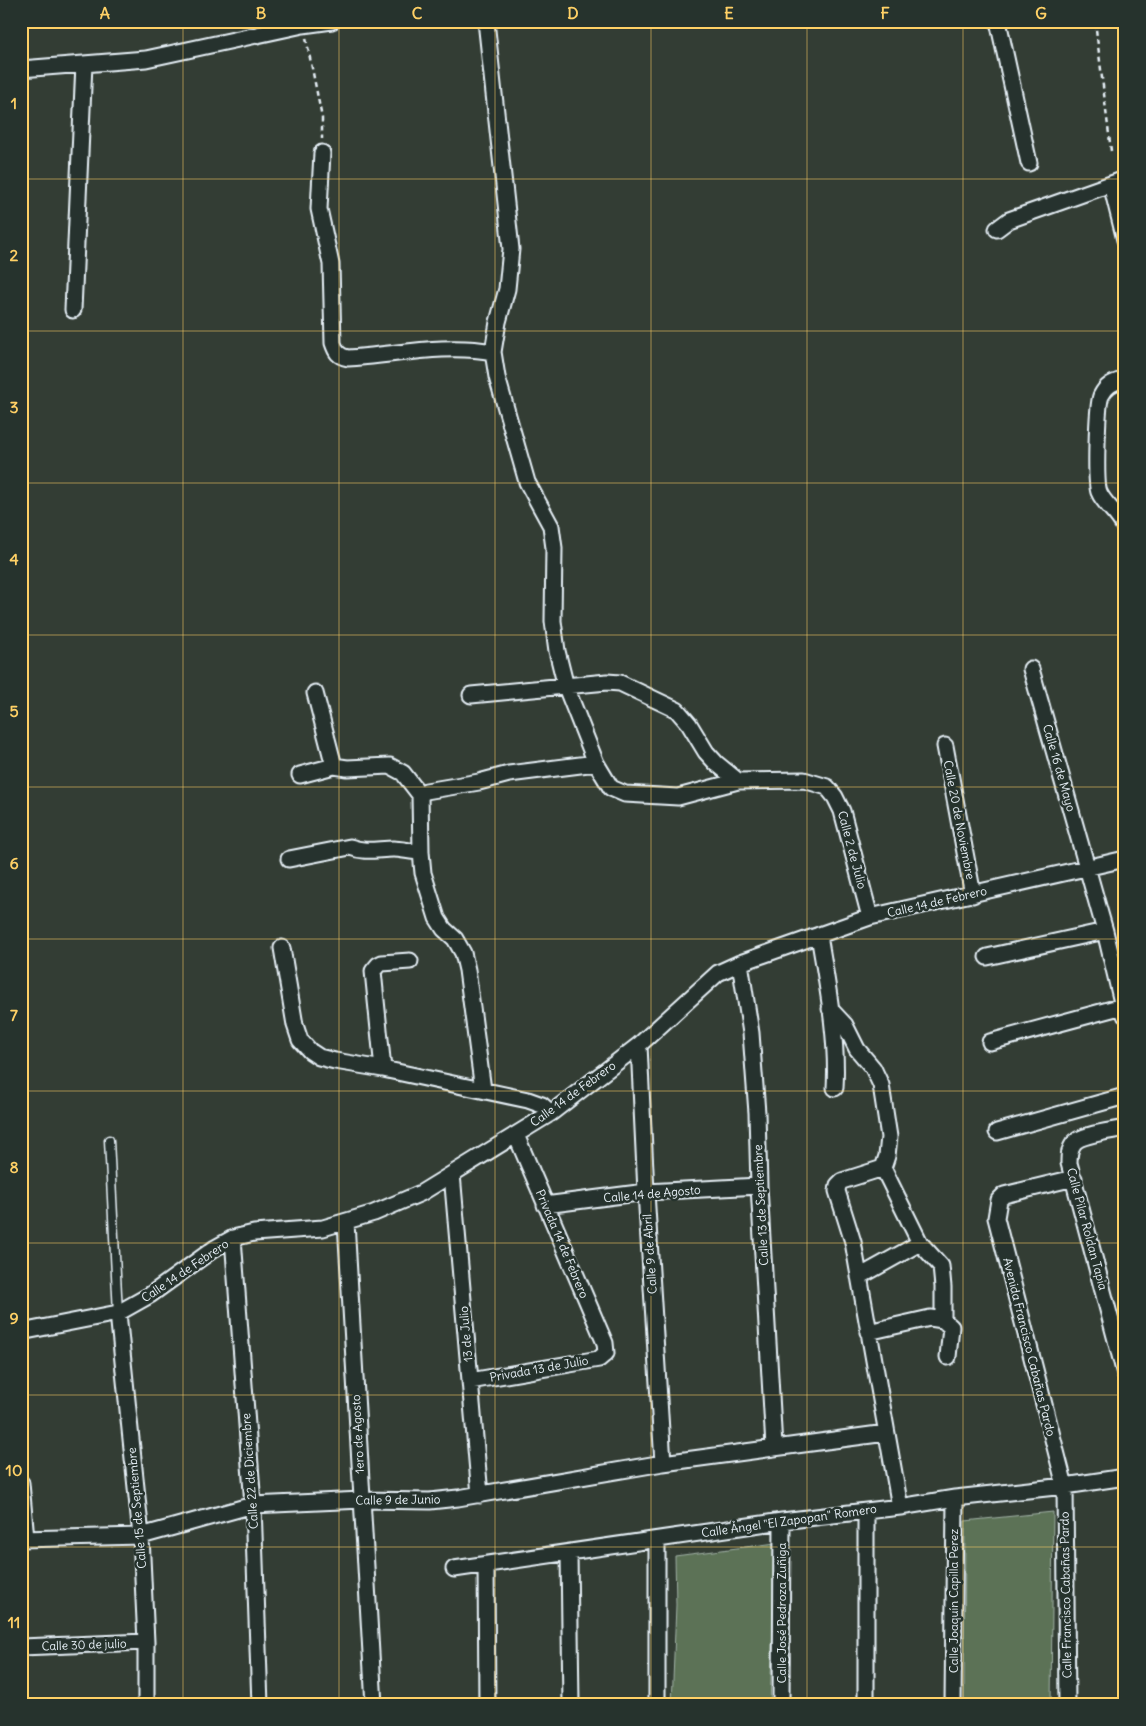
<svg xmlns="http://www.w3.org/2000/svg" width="1146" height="1726" font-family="Delius,sans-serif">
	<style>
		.green { fill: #5c7256; stroke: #a2b2a7 }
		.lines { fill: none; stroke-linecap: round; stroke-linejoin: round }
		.service-casing { stroke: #e8f1f8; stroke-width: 11 }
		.minor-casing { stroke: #e8f1f8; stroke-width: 19 }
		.path { stroke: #e8f1f8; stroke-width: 2.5; stroke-dasharray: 5 4; stroke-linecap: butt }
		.service { stroke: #26332d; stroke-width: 8 }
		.minor { stroke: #26332d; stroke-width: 15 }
		.grid { fill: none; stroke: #ffd166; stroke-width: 1; stroke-opacity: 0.55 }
		.labels { text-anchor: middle; stroke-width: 5; stroke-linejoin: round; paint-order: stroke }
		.street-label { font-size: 12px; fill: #e8f1f8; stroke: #26332d }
		.neatline { fill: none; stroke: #ffd166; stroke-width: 2 }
		.grid-label { font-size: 16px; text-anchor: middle; font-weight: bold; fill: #ffd166 }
	</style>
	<rect width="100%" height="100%" fill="#333d34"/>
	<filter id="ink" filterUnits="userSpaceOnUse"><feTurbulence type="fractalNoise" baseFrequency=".02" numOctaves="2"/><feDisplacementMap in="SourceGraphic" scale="10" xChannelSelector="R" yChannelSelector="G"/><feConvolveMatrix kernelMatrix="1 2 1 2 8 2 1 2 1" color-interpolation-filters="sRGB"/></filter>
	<g filter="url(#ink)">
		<path class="green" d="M1053,1512l-2,193h-87l1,-184z
			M776,1543l-6,162h-98l4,-100 -1,-49z"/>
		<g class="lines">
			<defs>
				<path id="service" d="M109,1140l9,173"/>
				<path id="minor" d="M486,21l25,228 -4,40 -9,33 -5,30 4,25 30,105 24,44 3,22 -1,73 4,30 9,36 30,76 15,25 14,6 53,3 60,-16 66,-1 23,7 8,10 7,14 28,106
					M998,21l31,142
					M21,69l125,-10 157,-34 29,-4
					M322,153l-3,56 12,55 2,79c3,9 5,13 15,15 48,-3 97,-15 145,-6
					M1111,184l14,56
					M997,229l12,-9 116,-41
					M73,310l11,-246
					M1125,379c-12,4 -18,5 -24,17 -4,10 -6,86 -2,96 5,13 21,22 26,37
					M1031,669l74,262 20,84
					M315,693l19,73
					M471,695l136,-13 13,1 57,27 12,14 17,28 10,11 22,18
					M945,746l28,149
					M300,775l34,-9 13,2 43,-2 13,7 17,22 1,57 2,21 14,45 7,11 11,10 8,14 4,17 16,120
					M420,795l6,-4 53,-9 30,-8 87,-11
					M289,859l61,-12c15,6 28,2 43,2 9,0 18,3 28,3
					M819,935c8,49 19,103 16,153
					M282,948l13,77 5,15 10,11 9,6 16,4 48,8 145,31 14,5 9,8
					M987,957l118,-26
					M740,963l11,70 6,80 2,73 15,261
					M830,1009l15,16 12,24 16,19 8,17 8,52 -2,19 -4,12 -41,13 -4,4 -1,6 16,51 47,265
					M990,1042l133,-36
					M639,1045l7,147 17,271
					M383,1069l-10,-98 5,-6 4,-2 28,-2
					M1125,1128c-12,3 -44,6 -51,15 -5,6 -5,13 -5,20l56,211
					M997,1132l128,-36
					M883,1168l37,75 21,23 2,21v33
					M452,1174l28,321
					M545,1205l101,-13 113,-6
					M346,1222l28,483
					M233,1238l20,267 7,200
					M859,1277l61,-34
					M118,1313l23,223 5,106v63
					M21,1332l97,-19 32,-18 65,-47 18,-10 21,-5 69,-5 51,-15 47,-20 130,-80 88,-68 79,-72 22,-10 130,-46 255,-58
					M868,1332l62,-14 13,2 8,7 -3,30
					M470,1381l129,-22 7,-6 -1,-10 -89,-208
					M21,1483l5,56
					M21,1539l120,-3 112,-31 109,-5 68,1 28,-3 205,-35 223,-30
					M569,1553l2,152
					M486,1565l1,140
					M454,1569l328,-48 118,-14 55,-9 110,-12 60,-9
					M21,1647l125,-5
					M657,1705v-165
					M781,1705l1,-184
					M866,1705v-194
					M953,1705l2,-207
					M1067,1705l-2,-219 -69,-268 3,-18 5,-5 70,-17"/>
			</defs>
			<use href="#service" class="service-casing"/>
			<use href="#minor" class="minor-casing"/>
			<path class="path" d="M1095,21l16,130
				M306,38l16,80v21"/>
			<use href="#service" class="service"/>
			<use href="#minor" class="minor"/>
		</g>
	</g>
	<path class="grid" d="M183,21v1684M339,21v1684M495,21v1684M651,21v1684M807,21v1684M963,21v1684M21,179h1104M21,331h1104M21,483h1104M21,635h1104M21,787h1104M21,939h1104M21,1091h1104M21,1243h1104M21,1395h1104M21,1547h1104"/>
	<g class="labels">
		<g class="street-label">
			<text transform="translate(1059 768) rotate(74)" y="4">Calle 16 de Mayo</text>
			<text transform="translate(959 820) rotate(79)" y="4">Calle 20 de Noviembre</text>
			<text transform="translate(852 850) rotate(75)" y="4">Calle 2 de Julio</text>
			<text transform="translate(937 902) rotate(-13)" y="4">Calle 14 de Febrero</text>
			<text transform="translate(573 1094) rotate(-36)" y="4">Calle 14 de Febrero</text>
			<text transform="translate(652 1194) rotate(-5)" y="4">Calle 14 de Agosto</text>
			<text transform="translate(761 1205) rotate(-93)" y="4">Calle 13 de Septiembre</text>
			<text transform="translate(1087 1229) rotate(75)" y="4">Calle Pilar Roldan Tapia</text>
			<text transform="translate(562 1244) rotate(67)" y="4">Privada 14 de Febrero</text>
			<text transform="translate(650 1254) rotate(-94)" y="4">Calle 9 de Abril</text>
			<text transform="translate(185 1271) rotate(-34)" y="4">Calle 14 de Febrero</text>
			<text transform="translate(466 1334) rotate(-95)" y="4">13 de Julio</text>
			<text transform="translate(1029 1347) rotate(76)" y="4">Avenida Francisco Cabañas Pardo</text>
			<text transform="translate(539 1369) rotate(-10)" y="4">Privada 13 de Julio</text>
			<text transform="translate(358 1434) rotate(-93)" y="4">1ero de Agosto</text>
			<text transform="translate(250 1471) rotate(-94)" y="4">Calle 22 de Diciembre</text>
			<text transform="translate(398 1500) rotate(-1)" y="4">Calle 9 de Junio</text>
			<text transform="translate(137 1508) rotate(-95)" y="4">Calle 15 de Septiembre</text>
			<text transform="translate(789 1521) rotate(-8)" y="4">Calle Ángel "El Zapopan" Romero</text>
			<text transform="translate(1066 1595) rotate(-91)" y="4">Calle Francisco Cabañas Pardo</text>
			<text transform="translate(954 1601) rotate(-90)" y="4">Calle Joaquín Capilla Perez</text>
			<text transform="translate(782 1613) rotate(-90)" y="4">Calle José Pedroza Zuñiga</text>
			<text transform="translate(84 1645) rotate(-2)" y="4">Calle 30 de julio</text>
		</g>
	</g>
	<rect width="1146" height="1726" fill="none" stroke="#26332d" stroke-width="55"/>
	<rect x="28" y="28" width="1090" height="1670" class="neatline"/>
	<g class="grid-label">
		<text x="105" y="19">A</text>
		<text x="261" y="19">B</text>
		<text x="417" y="19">C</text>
		<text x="573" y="19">D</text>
		<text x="729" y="19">E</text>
		<text x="885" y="19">F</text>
		<text x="1041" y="19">G</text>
		<text x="14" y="109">1</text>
		<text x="14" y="261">2</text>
		<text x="14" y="413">3</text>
		<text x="14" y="565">4</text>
		<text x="14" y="717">5</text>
		<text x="14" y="869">6</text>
		<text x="14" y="1021">7</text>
		<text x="14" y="1173">8</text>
		<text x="14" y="1324">9</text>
		<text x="14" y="1476">10</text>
		<text x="14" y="1628">11</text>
	</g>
</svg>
